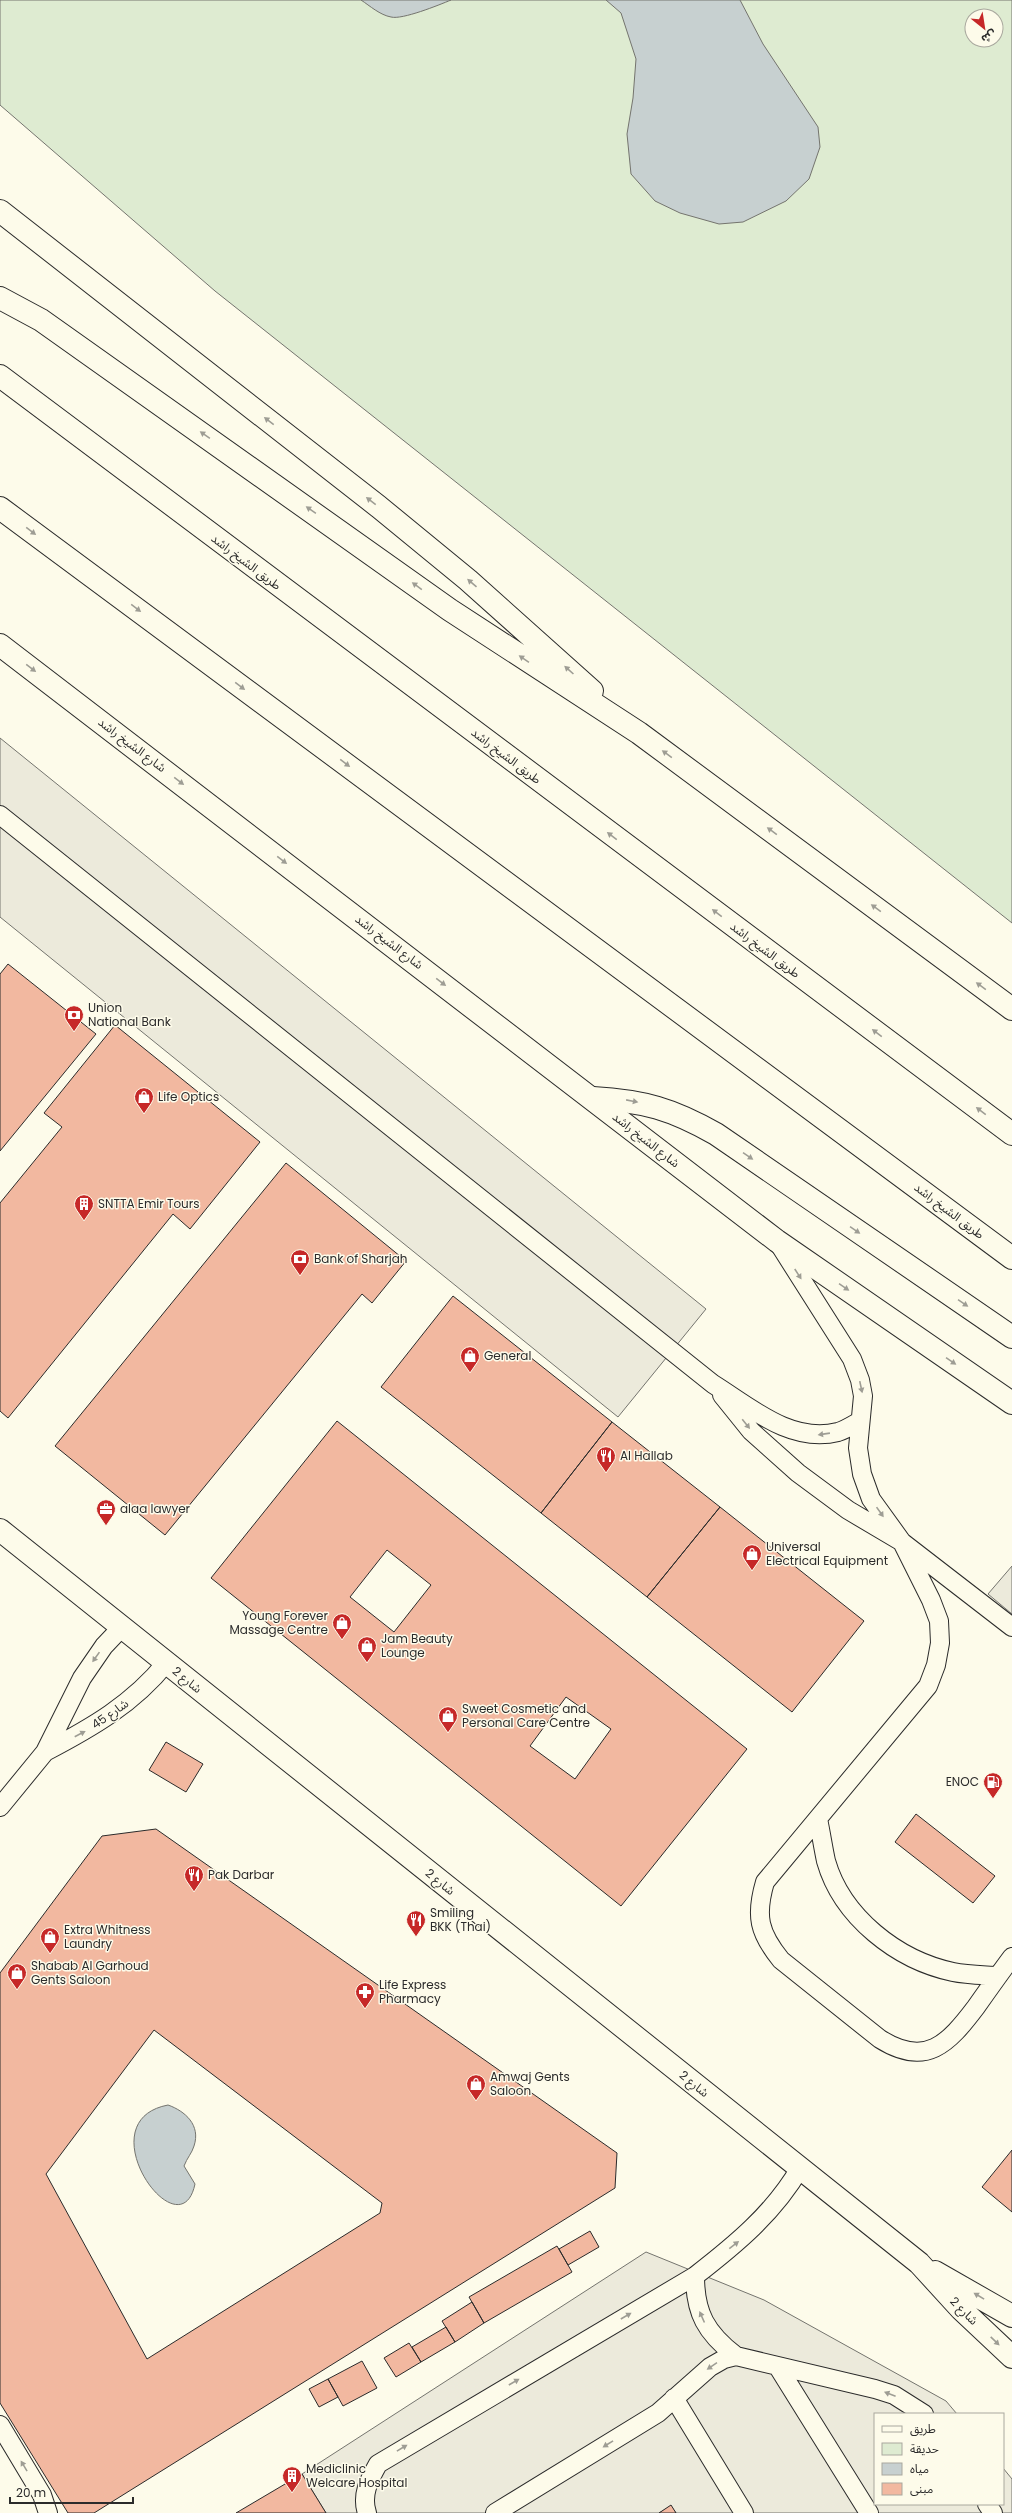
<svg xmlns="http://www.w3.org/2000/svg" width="1012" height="2513" font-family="Poppins,'Noto Sans Arabic',sans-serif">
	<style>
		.green { fill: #deebd1; stroke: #74746e; fill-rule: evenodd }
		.parking { fill: #eceadb; stroke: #74746e }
		.water { fill: #c7d0d0; stroke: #74746e }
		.building { fill: #f2b8a0; stroke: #2b2b2b; fill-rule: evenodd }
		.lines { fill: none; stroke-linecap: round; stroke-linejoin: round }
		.lane-casing { stroke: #2b2b2b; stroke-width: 20 }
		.secondary-casing { stroke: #2b2b2b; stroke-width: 24 }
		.primary-casing { stroke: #2b2b2b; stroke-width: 24 }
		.highway-casing { stroke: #2b2b2b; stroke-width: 24 }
		.lane { stroke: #fdfbea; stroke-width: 18 }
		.secondary { stroke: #fdfbea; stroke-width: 22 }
		.primary { stroke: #fdfbea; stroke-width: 22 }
		.highway { stroke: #fdfbea; stroke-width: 22 }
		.oneway { fill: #9e9d94 }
		.labels { text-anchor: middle; stroke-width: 3; stroke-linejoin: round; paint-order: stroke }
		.street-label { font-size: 12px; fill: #2b2b2b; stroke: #fdfbea }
		.poi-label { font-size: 12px; fill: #2b2b2b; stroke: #fdfbea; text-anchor: start }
	</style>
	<rect width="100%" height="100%" fill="#fdfbea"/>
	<path class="green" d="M0,0h1012v923l-797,-632 -215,-186zM972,16h24v24h-24z"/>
	<path class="parking" d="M0,738l706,571 -88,108 -618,-500z
		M1012,1566v48l-24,-20z
		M646,2252l118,48 182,101 11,13h-82v90h128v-36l9,11v34h-336l-5,-7 -12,7h-333l-24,-39z"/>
	<path class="water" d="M361,0h90c-12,5 -49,20 -60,17 -11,-2 -21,-11 -30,-17z
		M606,0h134l23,44 55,83 2,20 -11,32 -23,22 -43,21 -24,2 -39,-11 -25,-12 -24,-27 -4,-40 6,-36 3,-39 -15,-46z
		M168,2105c17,6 33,20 26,41 -2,7 -7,12 -10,20l11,18c-15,71 -111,-63 -27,-79z"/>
	<path class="building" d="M8,964l88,70 -96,117v-177z
		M115,1025l145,117 -70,87 -17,-15 -165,204 -8,-7v-208l62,-76 -18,-14z
		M286,1163l120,98 -34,42 -10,-9 -197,241 -110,-89z
		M453,1296l159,126 -71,91 -160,-126z
		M337,1421l410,328 -126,157 -410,-328zM387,1550l44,35 -37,47 -44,-35zM566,1697l45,32 -36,50 -45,-33z
		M612,1422l108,85 -73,90 -106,-84z
		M720,1507l144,114 -72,91 -145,-115z
		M166,1742l37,22 -17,28 -37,-22z
		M916,1814l79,62 -22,27 -78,-61z
		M156,1829l461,324 -2,35 -521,325h-26l-68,-110v-430l102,-137zM154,2030l228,173 -2,10 -233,146 -101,-185z
		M1012,2150v62l-30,-25z
		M590,2231l9,16 -31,18 -9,-16z
		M557,2246l15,26 -88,51 -15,-26z
		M472,2302l12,21 -29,19 -13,-21z
		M446,2327l9,15 -34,20 -9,-15z
		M409,2343l12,19 -25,15 -12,-19z
		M362,2361l15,27 -34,18 -15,-27z
		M328,2379l10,18 -19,10 -10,-18z
		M302,2474l24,39h-90z
		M671,2505l5,8h-17z"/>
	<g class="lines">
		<defs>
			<path id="lane" d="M0,815l713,569c37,23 78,60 125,48 7,-2 15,-7 22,-11
				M779,1244l73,115 8,21 3,16 -5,52 4,26 9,25 31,43 29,58 8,21 1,22 -4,22 -8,21 -163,196c-10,34 -6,51 16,78l99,79c46,29 68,5 96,-32 12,-17 24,-34 36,-50
				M722,1395l29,36 47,42 50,37 54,32 110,85
				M45,1752c46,-24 88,-48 121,-89
				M0,1807l45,-55 37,-74 22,-32 18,-19
				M818,1819c3,14 5,28 8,42 16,56 71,99 127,111 14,3 30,3 45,4
				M695,2276c0,37 11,57 41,80
				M778,2367l91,146
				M674,2398l70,115
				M0,2425l42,70 6,18
				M987,2504l6,9
				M367,2513c-6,-18 2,-33 11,-49l317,-188c40,-31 79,-63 105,-108
				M495,2513l163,-100 52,-46 14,-8 12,-3 139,33 19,6 30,19"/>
			<path id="secondary" d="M0,1530l919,733 42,46 51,48
				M935,2272l77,44"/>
			<path id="primary" d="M0,645l777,596 235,162"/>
			<path id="highway" d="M0,211l379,296 89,73 124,111
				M0,298l41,22 409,290 189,123 373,276
				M0,376l1012,758
				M0,508l1012,750
				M593,1098c51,3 79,11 123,36l296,203"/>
		</defs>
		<use href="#lane" class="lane-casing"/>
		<use href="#secondary" class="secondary-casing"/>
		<use href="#primary" class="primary-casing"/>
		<use href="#highway" class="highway-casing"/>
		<use href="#lane" class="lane"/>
		<use href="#secondary" class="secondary"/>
		<use href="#primary" class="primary"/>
		<use href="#highway" class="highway"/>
	</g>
	<defs><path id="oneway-solid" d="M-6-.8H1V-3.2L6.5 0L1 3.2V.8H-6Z"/></defs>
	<g class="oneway">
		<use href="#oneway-solid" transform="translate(269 421) rotate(-142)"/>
		<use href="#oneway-solid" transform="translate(205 435) rotate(-145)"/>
		<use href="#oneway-solid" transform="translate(371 501) rotate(-142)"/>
		<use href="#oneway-solid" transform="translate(311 510) rotate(-145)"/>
		<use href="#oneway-solid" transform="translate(31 531) rotate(37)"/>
		<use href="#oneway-solid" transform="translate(472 583) rotate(-139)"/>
		<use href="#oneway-solid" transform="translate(417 586) rotate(-144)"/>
		<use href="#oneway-solid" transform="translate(136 608) rotate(37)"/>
		<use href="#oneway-solid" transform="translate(524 659) rotate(-146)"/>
		<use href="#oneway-solid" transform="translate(31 668) rotate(37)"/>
		<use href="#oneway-solid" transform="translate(569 670) rotate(-138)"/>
		<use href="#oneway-solid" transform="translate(240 686) rotate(37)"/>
		<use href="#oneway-solid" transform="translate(667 754) rotate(-144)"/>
		<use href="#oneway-solid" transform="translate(345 763) rotate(37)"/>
		<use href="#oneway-solid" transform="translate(179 781) rotate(37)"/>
		<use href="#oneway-solid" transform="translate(772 831) rotate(-144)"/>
		<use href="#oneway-solid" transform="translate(612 836) rotate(-143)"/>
		<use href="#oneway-solid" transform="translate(282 860) rotate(37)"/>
		<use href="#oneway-solid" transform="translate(876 908) rotate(-144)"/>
		<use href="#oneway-solid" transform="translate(717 913) rotate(-143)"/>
		<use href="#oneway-solid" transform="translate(441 982) rotate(37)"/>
		<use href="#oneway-solid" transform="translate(981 986) rotate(-144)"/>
		<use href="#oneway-solid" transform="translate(877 1033) rotate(-143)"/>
		<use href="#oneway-solid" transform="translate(632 1101) rotate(11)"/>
		<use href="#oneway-solid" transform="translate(981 1111) rotate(-143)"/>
		<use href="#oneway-solid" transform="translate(748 1156) rotate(34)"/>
		<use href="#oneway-solid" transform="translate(855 1230) rotate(34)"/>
		<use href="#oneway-solid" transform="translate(798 1274) rotate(57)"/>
		<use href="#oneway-solid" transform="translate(844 1287) rotate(34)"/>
		<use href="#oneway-solid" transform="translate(963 1303) rotate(34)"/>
		<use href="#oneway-solid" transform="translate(951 1361) rotate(34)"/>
		<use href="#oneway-solid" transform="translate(861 1387) rotate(78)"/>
		<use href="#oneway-solid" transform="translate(746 1424) rotate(51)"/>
		<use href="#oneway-solid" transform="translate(824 1434) rotate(172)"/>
		<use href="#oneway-solid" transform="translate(880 1512) rotate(55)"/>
		<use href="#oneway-solid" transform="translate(96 1657) rotate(125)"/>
		<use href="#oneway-solid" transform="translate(80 1734) rotate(-28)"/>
		<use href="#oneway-solid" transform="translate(734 2245) rotate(-38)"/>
		<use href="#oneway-solid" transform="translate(979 2296) rotate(-149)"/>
		<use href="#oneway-solid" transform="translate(626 2316) rotate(-30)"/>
		<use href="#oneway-solid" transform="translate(702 2317) rotate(-114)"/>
		<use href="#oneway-solid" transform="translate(995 2341) rotate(44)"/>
		<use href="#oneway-solid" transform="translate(712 2366) rotate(146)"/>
		<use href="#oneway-solid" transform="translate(514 2382) rotate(-30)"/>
		<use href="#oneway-solid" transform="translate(890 2394) rotate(-159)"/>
		<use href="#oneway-solid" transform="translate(608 2444) rotate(148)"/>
		<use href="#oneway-solid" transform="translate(402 2448) rotate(-31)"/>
		<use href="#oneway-solid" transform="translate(24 2466) rotate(-121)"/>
	</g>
	<defs>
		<symbol id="bank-pin" viewBox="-11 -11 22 30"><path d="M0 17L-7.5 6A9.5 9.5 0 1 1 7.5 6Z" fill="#c62828" stroke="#fdfbea"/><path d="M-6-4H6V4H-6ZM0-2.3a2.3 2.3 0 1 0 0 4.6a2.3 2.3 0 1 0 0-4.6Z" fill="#fff"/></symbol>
		<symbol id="shop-pin" viewBox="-11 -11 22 30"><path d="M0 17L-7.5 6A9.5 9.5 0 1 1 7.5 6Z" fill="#c62828" stroke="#fdfbea"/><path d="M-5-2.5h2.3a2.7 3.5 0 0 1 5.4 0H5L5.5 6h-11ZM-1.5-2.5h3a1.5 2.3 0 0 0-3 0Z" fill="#fff"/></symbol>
		<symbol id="building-pin" viewBox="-11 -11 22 30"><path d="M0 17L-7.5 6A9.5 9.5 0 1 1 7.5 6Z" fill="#c62828" stroke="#fdfbea"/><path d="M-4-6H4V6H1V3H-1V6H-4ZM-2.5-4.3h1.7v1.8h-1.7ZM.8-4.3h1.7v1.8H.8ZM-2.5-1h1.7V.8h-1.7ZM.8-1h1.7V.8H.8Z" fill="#fff"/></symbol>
		<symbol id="restaurant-pin" viewBox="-11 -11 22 30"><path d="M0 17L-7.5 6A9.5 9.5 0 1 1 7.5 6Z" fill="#c62828" stroke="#fdfbea"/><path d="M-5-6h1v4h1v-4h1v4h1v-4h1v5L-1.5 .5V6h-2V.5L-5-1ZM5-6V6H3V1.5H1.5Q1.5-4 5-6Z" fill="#fff"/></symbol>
		<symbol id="office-pin" viewBox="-11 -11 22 30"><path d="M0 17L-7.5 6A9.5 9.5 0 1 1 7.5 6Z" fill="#c62828" stroke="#fdfbea"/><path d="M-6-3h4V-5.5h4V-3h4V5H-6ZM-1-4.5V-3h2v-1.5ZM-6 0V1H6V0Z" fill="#fff"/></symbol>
		<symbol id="fuel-pin" viewBox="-11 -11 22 30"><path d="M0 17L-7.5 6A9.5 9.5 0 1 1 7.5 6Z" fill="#c62828" stroke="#fdfbea"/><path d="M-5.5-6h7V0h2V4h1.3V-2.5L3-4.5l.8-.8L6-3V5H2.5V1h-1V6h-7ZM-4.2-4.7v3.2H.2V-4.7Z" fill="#fff"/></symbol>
		<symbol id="pharmacy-pin" viewBox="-11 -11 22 30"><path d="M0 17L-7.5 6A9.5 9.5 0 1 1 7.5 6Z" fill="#c62828" stroke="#fdfbea"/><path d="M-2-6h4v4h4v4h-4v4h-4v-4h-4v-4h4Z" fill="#fff"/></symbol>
	</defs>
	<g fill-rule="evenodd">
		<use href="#bank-pin" x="63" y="1004" width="22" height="30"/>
		<use href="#shop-pin" x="133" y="1086" width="22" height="30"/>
		<use href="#building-pin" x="73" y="1193" width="22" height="30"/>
		<use href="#bank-pin" x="289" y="1248" width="22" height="30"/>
		<use href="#shop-pin" x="459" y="1345" width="22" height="30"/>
		<use href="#restaurant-pin" x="595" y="1445" width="22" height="30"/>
		<use href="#office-pin" x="95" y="1498" width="22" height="30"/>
		<use href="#shop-pin" x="741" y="1543" width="22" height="30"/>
		<use href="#shop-pin" x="331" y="1612" width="22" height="30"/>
		<use href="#shop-pin" x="356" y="1635" width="22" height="30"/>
		<use href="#shop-pin" x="437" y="1705" width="22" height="30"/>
		<use href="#fuel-pin" x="982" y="1771" width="22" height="30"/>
		<use href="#restaurant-pin" x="183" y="1864" width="22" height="30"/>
		<use href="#restaurant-pin" x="405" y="1909" width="22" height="30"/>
		<use href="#shop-pin" x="39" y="1926" width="22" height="30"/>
		<use href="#shop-pin" x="6" y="1962" width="22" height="30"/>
		<use href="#pharmacy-pin" x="354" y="1981" width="22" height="30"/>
		<use href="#shop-pin" x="465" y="2073" width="22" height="30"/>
		<use href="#building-pin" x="281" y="2465" width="22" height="30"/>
	</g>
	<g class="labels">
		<g class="street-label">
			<text transform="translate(246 562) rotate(37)" y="4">طريق الشيخ راشد</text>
			<text transform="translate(132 745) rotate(37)" y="4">شارع الشيخ راشد</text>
			<text transform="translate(506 756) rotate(37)" y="4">طريق الشيخ راشد</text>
			<text transform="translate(389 942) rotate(37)" y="4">شارع الشيخ راشد</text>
			<text transform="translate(765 950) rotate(37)" y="4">طريق الشيخ راشد</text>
			<text transform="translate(646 1140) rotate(38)" y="4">شارع الشيخ راشد</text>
			<text transform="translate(949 1211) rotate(37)" y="4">طريق الشيخ راشد</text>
			<text transform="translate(187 1680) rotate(39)" y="4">شارع 2</text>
			<text transform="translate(110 1714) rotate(-35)" y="4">شارع 45</text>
			<text transform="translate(440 1882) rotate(39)" y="4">شارع 2</text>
			<text transform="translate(694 2084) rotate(39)" y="4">شارع 2</text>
			<text transform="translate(964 2311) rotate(45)" y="4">شارع 2</text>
		</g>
		<g class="poi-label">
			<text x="88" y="1012">Union<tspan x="88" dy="14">National Bank</tspan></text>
			<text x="158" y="1101">Life Optics</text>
			<text x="98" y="1208">SNTTA Emir Tours</text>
			<text x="314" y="1263">Bank of Sharjah</text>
			<text x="484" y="1360">General</text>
			<text x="620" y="1460">Al Hallab</text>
			<text x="120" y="1513">alaa lawyer</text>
			<text x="766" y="1551">Universal<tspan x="766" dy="14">Electrical Equipment</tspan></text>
			<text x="328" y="1620" text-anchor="end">Young Forever<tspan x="328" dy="14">Massage Centre</tspan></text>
			<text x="381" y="1643">Jam Beauty<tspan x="381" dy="14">Lounge</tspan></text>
			<text x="462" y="1713">Sweet Cosmetic and<tspan x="462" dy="14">Personal Care Centre</tspan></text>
			<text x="979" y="1786" text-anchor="end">ENOC</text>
			<text x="208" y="1879">Pak Darbar</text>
			<text x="430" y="1917">Smiling<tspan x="430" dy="14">BKK (Thai)</tspan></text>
			<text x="64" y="1934">Extra Whitness<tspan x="64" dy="14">Laundry</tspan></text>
			<text x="31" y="1970">Shabab Al Garhoud<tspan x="31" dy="14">Gents Saloon</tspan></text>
			<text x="379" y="1989">Life Express<tspan x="379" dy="14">Pharmacy</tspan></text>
			<text x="490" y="2081">Amwaj Gents<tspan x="490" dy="14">Saloon</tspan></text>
			<text x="306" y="2473">Mediclinic<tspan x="306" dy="14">Welcare Hospital</tspan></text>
		</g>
	</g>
	<rect x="874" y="2413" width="130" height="92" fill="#fdfbea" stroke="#a9a89e"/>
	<rect x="882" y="2426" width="20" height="6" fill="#fdfbea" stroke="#a9a89e"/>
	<text x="910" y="2433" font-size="12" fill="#2b2b2b">طريق</text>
	<rect x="882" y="2443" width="20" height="12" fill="#deebd1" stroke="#a9a89e"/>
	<text x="910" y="2453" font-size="12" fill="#2b2b2b">حديقة</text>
	<rect x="882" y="2463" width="20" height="12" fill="#c7d0d0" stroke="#a9a89e"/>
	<text x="910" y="2473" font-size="12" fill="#2b2b2b">مياه</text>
	<rect x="882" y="2483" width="20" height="12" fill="#f2b8a0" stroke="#a9a89e"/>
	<text x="910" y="2493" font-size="12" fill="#2b2b2b">مبنى</text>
	<g transform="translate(984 28) rotate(150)"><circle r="19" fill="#fdfbea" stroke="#a9a89e"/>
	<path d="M0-3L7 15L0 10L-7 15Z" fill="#c62828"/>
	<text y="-6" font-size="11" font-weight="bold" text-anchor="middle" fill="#2b2b2b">ش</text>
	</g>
	<path d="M10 2497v6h123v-6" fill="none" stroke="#2b2b2b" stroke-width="2"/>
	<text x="16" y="2497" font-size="12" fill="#2b2b2b" stroke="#fdfbea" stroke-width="3" paint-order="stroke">20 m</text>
</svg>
